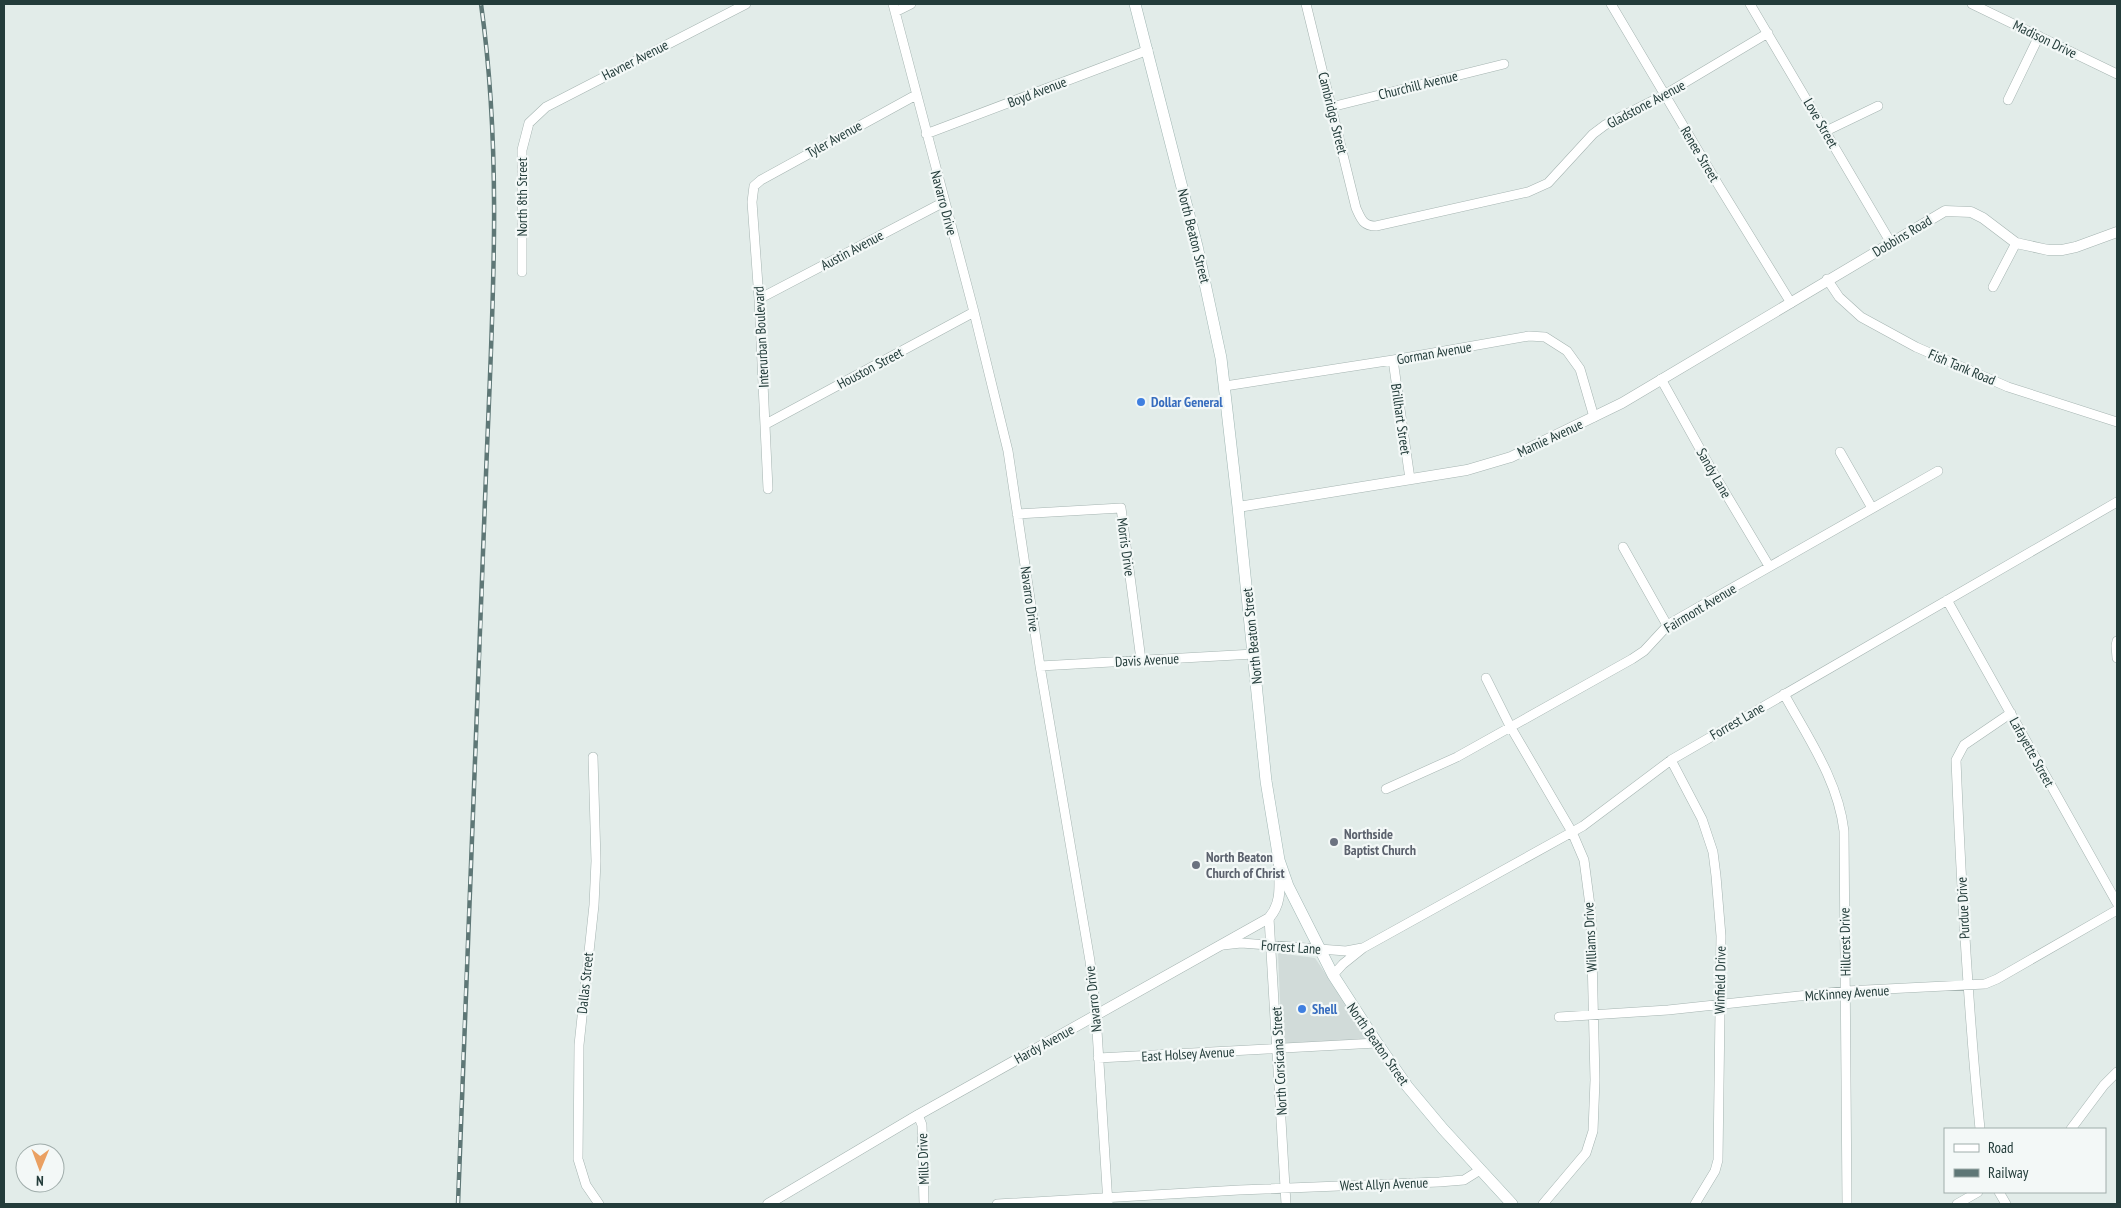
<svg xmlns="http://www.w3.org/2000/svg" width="2121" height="1208" font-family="'PT Sans Narrow',sans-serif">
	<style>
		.built { fill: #d1dbd9 }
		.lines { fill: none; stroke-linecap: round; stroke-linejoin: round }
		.minor-casing { stroke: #a5b4b1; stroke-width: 10 }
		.tertiary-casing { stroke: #a5b4b1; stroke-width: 11 }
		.secondary-casing { stroke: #a1b7b4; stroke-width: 12 }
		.minor { stroke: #fff; stroke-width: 9 }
		.tertiary { stroke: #fff; stroke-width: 10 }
		.secondary { stroke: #fff; stroke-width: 11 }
		.rail-casing { stroke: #5e7776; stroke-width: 4.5 }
		.rail { stroke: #f3f8f7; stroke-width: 2.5; stroke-dasharray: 8; stroke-linecap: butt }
		.shop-dot { fill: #3f7fe0; stroke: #f3f8f7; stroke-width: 2 }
		.worship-dot { fill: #6b7280; stroke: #f3f8f7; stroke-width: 2 }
		.labels { text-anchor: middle; stroke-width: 4.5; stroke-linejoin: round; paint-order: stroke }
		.street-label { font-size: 14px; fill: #233c3a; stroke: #f3f8f7 }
		.shop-label { font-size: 14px; font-weight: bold; fill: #366cbe; stroke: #f3f8f7; text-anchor: start }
		.worship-label { font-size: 14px; font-weight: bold; fill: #5b616d; stroke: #f3f8f7; text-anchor: start }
	</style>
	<rect width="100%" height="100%" fill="#e2ece9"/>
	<path class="built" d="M1278,953l37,5 54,81 -87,7z"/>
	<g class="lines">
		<defs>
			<path id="minor" d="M893,4l81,308 34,139 32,215 50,295 6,54 12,189
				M1306,4l50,204c5,11 7,18 20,18l152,-34 20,-9 45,-49 12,-9 59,-30 104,-62
				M1611,4l108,182 72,117
				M1750,4l141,239
				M1972,4l145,70
				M895,12l16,-8
				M2008,100l31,-64
				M1331,107l173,-43
				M1826,131l52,-25
				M926,134l222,-84
				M522,272v-122l7,-27 17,-16 200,-103
				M1827,279l12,18 22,20 55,30 92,40 109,35
				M1993,287l23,-44
				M759,299l185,-97
				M1393,360l17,119
				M1661,379l53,95 55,92
				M1225,386l168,-26 136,-24 16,1 22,14 13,18 14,48
				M766,424l208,-112
				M1840,452l32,56
				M768,489l-9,-190 -7,-97 2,-16 7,-6 155,-85
				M1017,514l104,-6 20,152
				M1623,547l44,78
				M1947,600l170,303
				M2117,641l-1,5 1,12
				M1040,666l214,-12
				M1486,678l24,48 62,106 12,28 7,53 4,167 -2,51 -7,22 -43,51
				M1784,694c24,44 54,86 60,137l3,373
				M593,757l3,104 -2,44 -15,140 -1,114 8,26 13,19
				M1671,760l31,59 11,33 3,24 5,60 -3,224 -3,11 -20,33
				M1386,789l71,-32 175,-98 12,-8 25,-27 269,-153
				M1269,918l17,286
				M1223,945l18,-2 105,8 16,-3
				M1333,975l10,-11 20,-16 220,-122 88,-66 446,-258
				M1559,1017l109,-7 178,-19 139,-7 12,-5 120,-69
				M1098,1058l279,-15
				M918,1115l4,10 2,79
				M1980,1129c-12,-123 -19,-246 -24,-369l8,-15 47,-32
				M2071,1129l33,-44 13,-13
				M1999,1192l7,12
				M997,1204l242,-14 200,-8 25,-2 16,-10
				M1957,1204l21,-12"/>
			<path id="tertiary" d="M1238,507l229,-37 44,-13 111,-54 323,-192 26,1 12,6 33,25 32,7h14l14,-3 41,-15
				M768,1204l150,-89 351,-197c14,-16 10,-34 10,-54"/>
			<path id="secondary" d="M1135,4l62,242 24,112 17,149 28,274 13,79 9,26 45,89 44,68 30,43 36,43 69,75"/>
		</defs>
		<use href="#minor" class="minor-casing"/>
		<use href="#tertiary" class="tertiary-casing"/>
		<use href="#secondary" class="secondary-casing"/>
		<use href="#minor" class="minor"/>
		<use href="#tertiary" class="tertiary"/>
		<use href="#secondary" class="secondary"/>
		<defs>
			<path id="rail" d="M458,1204c8,-243 20,-486 28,-730 6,-156 17,-315 -5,-470"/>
		</defs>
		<use href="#rail" class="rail-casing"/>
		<use href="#rail" class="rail"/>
	</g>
	<g class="shop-dot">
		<circle cx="1141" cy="402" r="5"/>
		<circle cx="1302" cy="1009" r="5"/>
	</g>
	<g class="worship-dot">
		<circle cx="1334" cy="842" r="5"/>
		<circle cx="1196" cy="865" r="5"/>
	</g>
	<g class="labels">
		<g class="street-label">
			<text transform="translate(2045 39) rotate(26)" y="5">Madison Drive</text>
			<text transform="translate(635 60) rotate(-27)" y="5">Havner Avenue</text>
			<text transform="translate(1418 85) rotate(-14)" y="5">Churchill Avenue</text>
			<text transform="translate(1037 92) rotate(-21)" y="5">Boyd Avenue</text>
			<text transform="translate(1646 104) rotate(-28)" y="5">Gladstone Avenue</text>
			<text transform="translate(1333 113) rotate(76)" y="5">Cambridge Street</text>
			<text transform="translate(1821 123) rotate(60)" y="5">Love Street</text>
			<text transform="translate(834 139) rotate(-29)" y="5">Tyler Avenue</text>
			<text transform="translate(1700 154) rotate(59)" y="5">Renee Street</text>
			<text transform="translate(522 197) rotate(-90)" y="5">North 8th Street</text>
			<text transform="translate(944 203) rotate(75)" y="5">Navarro Drive</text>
			<text transform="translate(1194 236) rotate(76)" y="5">North Beaton Street</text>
			<text transform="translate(1902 236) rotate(-31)" y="5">Dobbins Road</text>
			<text transform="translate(852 250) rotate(-28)" y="5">Austin Avenue</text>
			<text transform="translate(761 337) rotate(-93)" y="5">Interurban Boulevard</text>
			<text transform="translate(1434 353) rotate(-10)" y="5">Gorman Avenue</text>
			<text transform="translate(1962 367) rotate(23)" y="5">Fish Tank Road</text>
			<text transform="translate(870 368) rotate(-28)" y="5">Houston Street</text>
			<text transform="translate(1401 419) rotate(82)" y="5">Brillhart Street</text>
			<text transform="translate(1550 438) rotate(-25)" y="5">Mamie Avenue</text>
			<text transform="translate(1714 473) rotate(60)" y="5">Sandy Lane</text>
			<text transform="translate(1126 547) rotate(82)" y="5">Morris Drive</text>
			<text transform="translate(1030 599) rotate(82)" y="5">Navarro Drive</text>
			<text transform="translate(1700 608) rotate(-31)" y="5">Fairmont Avenue</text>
			<text transform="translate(1252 636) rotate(-96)" y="5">North Beaton Street</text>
			<text transform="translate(1147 660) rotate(-3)" y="5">Davis Avenue</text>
			<text transform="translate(1737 721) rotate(-30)" y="5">Forrest Lane</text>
			<text transform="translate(2032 752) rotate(61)" y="5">Lafayette Street</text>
			<text transform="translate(1963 908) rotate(-93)" y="5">Purdue Drive</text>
			<text transform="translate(1590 937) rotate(-93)" y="5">Williams Drive</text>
			<text transform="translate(1845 942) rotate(-91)" y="5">Hillcrest Drive</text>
			<text transform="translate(1291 947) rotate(4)" y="5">Forrest Lane</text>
			<text transform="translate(1720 980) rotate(-89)" y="5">Winfield Drive</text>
			<text transform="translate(585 983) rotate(-84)" y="5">Dallas Street</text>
			<text transform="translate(1847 993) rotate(-4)" y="5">McKinney Avenue</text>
			<text transform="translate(1093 999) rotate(-96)" y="5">Navarro Drive</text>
			<text transform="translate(1044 1044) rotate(-29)" y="5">Hardy Avenue</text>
			<text transform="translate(1378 1044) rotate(55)" y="5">North Beaton Street</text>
			<text transform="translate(1188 1054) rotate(-3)" y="5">East Holsey Avenue</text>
			<text transform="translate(1279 1061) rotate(-93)" y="5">North Corsicana Street</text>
			<text transform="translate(923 1159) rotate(-92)" y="5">Mills Drive</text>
			<text transform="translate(1384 1184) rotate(-2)" y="5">West Allyn Avenue</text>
		</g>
		<g class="shop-label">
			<text x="1151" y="407">Dollar General</text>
			<text x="1312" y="1014">Shell</text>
		</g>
		<g class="worship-label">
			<text x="1344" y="839">Northside<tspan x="1344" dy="16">Baptist Church</tspan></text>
			<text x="1206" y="862">North Beaton<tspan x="1206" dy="16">Church of Christ</tspan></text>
		</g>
	</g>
	<rect width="2121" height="1208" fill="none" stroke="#233c3a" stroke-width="10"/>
	<rect x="1944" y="1128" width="162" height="65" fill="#f3f8f7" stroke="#a0adab"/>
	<rect x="1954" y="1144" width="25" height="8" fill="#ffffff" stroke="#a0adab"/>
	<text x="1988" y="1153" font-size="15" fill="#233c3a">Road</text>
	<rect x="1954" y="1169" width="25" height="8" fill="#5e7776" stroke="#a0adab"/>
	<text x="1988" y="1178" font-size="15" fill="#233c3a">Railway</text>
	<g transform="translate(40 1168) rotate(181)"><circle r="24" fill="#f3f8f7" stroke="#a0adab"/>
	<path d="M0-4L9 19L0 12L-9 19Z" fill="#eaa062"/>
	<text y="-8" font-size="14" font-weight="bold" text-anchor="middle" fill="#233c3a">N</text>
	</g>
</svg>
